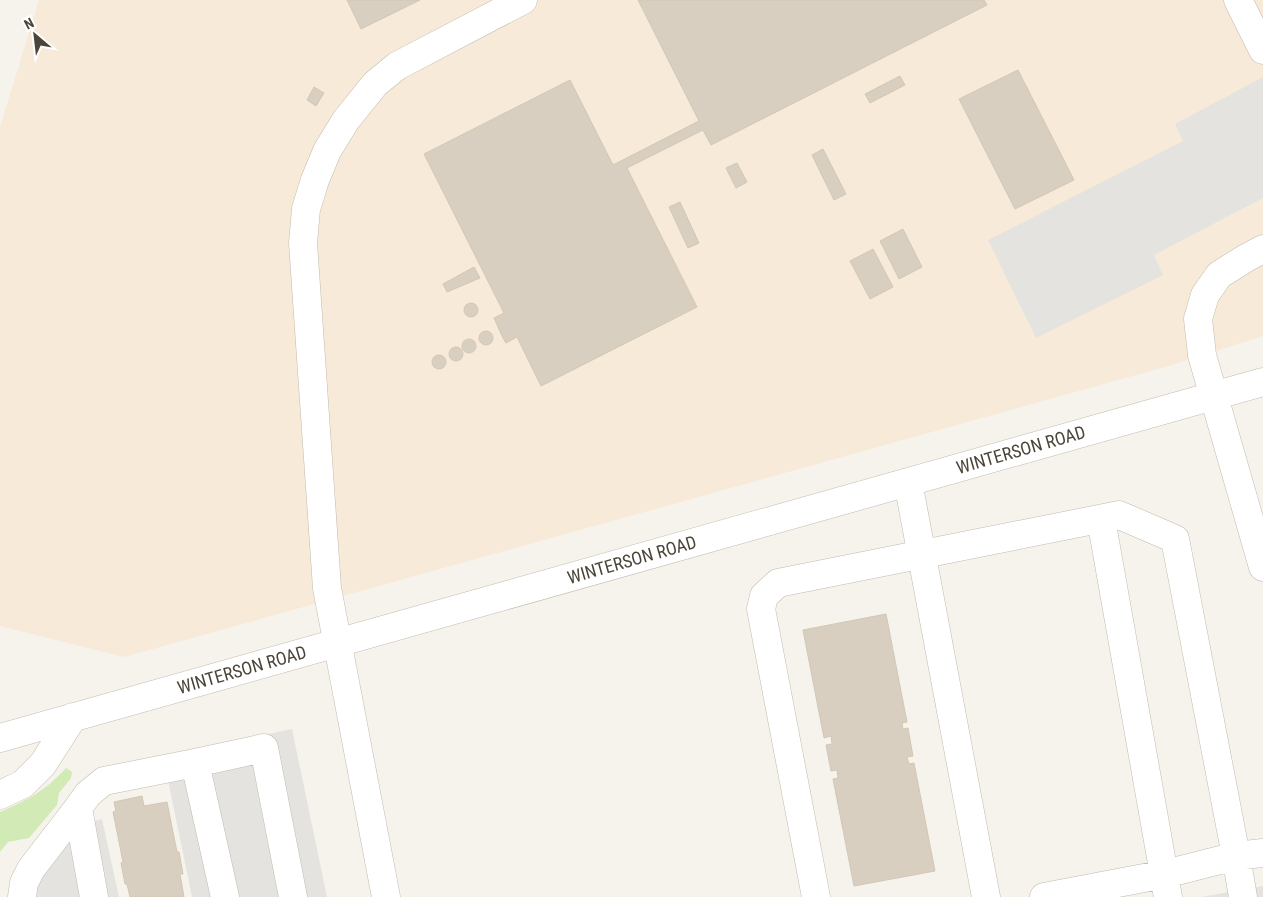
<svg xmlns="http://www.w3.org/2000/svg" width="1263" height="897" font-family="'Roboto Condensed',sans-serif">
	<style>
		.commercial { fill: #f7ead8 }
		.green { fill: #d2eab5 }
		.parking { fill: #e5e3e0 }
		.building { fill: #d8cfc1; stroke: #d3c7b4 }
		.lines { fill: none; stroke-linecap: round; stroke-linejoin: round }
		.minor-casing { stroke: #c2bbae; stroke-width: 29 }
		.minor { stroke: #fff; stroke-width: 28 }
		.labels { text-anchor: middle; stroke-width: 4; stroke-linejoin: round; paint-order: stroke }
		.street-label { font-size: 18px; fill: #4b4439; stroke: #fff }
	</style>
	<rect width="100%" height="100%" fill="#f6f3ec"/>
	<path class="commercial" d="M39,0h1224v336l-91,29 -1048,292 -124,-31v-499z"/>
	<path class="green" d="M66,768l6,4 -1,6 -12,15 -2,12 -28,33 -21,4 -8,10v-40c28,-12 45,-21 66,-44z"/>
	<path class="parking" d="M1263,77v121l-109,57 9,20 -127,63 -48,-98 195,-99 -8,-17z
		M292,729l35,168h-135l-29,-141z
		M102,819l17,78h-104l28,-64z
		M1263,886v11h-62z"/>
	<path class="building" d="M347,0h73l-59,29z
		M638,0h346l3,5 -276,140 -8,-15 -76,38 70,139 -156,79 -24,-49 -11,6 -3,-5 -9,-20 10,-5 -80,-159 146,-74 43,85 86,-44z
		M1018,70l56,110 -59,29 -56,-110z
		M900,76l5,9 -35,18 -5,-9z
		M314,87l10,6 -8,13 -9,-6z
		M823,149l23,45 -12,6 -22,-45z
		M737,163l10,19 -11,6 -10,-20z
		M680,202l19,41 -11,5 -19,-41z
		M903,229l19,38 -23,12 -19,-38z
		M873,249l20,38 -23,12 -20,-38z
		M474,267l6,11 -33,14 -4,-8z
		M464 310a7 7 0 1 1 14 0a7 7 0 1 1-14 0Z
		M479 338a7 7 0 1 1 14 0a7 7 0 1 1-14 0Z
		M462 346a7 7 0 1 1 14 0a7 7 0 1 1-14 0Z
		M449 354a7 7 0 1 1 14 0a7 7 0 1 1-14 0Z
		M432 362a7 7 0 1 1 14 0a7 7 0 1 1-14 0Z
		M886,614l21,108 -5,1 1,6 5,-1 5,28 -6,1 2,7 5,-1 21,108 -81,15 -21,-107 5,-1 -1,-8 -6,1 -5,-26 6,-1 -1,-8 -7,2 -21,-108z
		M142,796l2,10 23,-4 10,50h2l4,22h-3l4,23h-54l-3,-13h-2l-4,-21 2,-1 -10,-50 3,-1 -2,-9z"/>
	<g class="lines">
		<defs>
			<path id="minor" d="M1238,0l25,50
				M1263,249l-17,9 -27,17 -14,20 -7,24 4,36 61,212
				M908,482l78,415
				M1101,519l67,378
				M0,738l1263,-356
				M195,763l69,-15 29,149
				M0,795l23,-11 20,-20 30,-47
				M22,897l2,-14 7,-14 47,-61
				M94,897l-16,-89 10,-14 16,-13 91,-18 30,134
				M386,897l-59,-309 -24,-345 3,-34 9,-29 12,-29 19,-31 29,-36 22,-18 126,-66
				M816,897l-55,-288 3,-13 14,-13 341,-68 56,24 61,317 27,-3
				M1044,897l121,-23 71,-18 7,41"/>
		</defs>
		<use href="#minor" class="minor-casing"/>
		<use href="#minor" class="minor"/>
	</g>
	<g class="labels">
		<g class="street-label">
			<text transform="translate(1021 450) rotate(-16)" y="6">WINTERSON ROAD</text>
			<text transform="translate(632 560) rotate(-16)" y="6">WINTERSON ROAD</text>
			<text transform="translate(242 670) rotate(-16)" y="6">WINTERSON ROAD</text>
		</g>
	</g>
	<g transform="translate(35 35) rotate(332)" stroke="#ffffff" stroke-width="4" paint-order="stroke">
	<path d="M0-4L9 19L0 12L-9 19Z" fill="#4b4439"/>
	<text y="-8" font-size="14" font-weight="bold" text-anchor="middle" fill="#4b4439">N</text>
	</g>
</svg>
